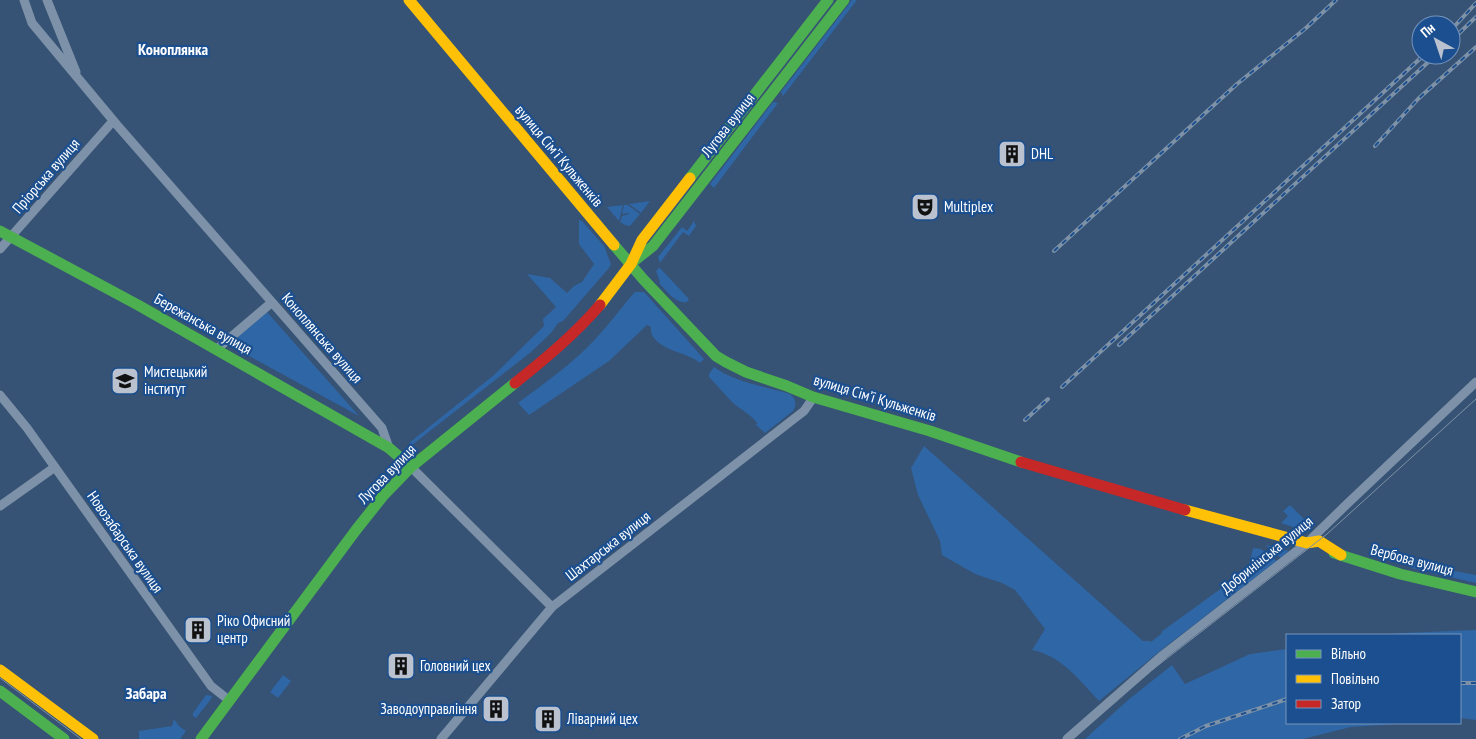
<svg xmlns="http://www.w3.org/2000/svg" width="1476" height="739" font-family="'PT Sans Narrow',sans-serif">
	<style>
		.green { fill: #2f66a5 }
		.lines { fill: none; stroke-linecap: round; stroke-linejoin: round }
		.street { stroke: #7d92a8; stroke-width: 9 }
		.fast { stroke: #4caf50; stroke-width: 11 }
		.slow { stroke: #ffc107; stroke-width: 11 }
		.jam { stroke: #c62828; stroke-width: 11 }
		.tram { stroke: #7e92a7; stroke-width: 1 }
		.rail-casing { stroke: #7e92a7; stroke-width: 4 }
		.rail { stroke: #1b4f8f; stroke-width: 2; stroke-dasharray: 5.5; stroke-linecap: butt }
		.labels { text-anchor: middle; stroke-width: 4.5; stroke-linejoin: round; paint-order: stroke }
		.street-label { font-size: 15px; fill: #fff; stroke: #1b4f8f }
		.poi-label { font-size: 15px; fill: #fff; stroke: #1b4f8f; text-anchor: start }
		.neighbourhood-label { font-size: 16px; font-weight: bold; fill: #fff; stroke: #1b4f8f }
	</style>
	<rect width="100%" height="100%" fill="#365274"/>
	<path class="green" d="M852,0h5l-74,96 -2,-4z
		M773,102l5,1 -64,85 -4,-4z
		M650,201l-9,12 -12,-9z
		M623,205l-4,16 -12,-14z
		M624,205h4l12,9 -10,12 -5,-1 -5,-3 2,-6 7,-2v-1l-7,1z
		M579,220l3,1 22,25 7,18 -2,4 -46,53 -5,2 -7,10 -20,19 -119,93 -3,-2 85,-68 50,-49 -1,-7 13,-12 -29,-33 23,4 17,15 7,-7 8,-4 12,-18 -15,-20z
		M694,221l2,5 -7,10 -6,-4 -23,31 -2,-6 24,-30 5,4z
		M659,268h1l29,31 -2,3c-12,2 -20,-11 -28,-19l1,-1 -4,-11z
		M635,292h9l60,67 -4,4c-13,-11 -35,-11 -46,-25 -3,-3 -3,-7 -3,-11l-4,-2 -38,36 -80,54 -11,-12c28,-21 58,-42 81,-68 12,-13 22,-27 33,-40z
		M267,312l92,104 -130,-71z
		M714,367c20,15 53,20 76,27 6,5 7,10 3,17l-28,22 -9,-8 1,-2c-6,-9 -18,-14 -25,-21 -8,-8 -15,-17 -23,-25v-3z
		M924,446l219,195h7l1,1 11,-9 -1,-1 87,-63 5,-21 8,1 16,12 -112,86 -66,54c-20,-21 -37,-45 -67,-51l13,-21 -30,-39 -13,-7 -27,-9 -33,-19 -2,-14 -22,-46 -7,-27z
		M1290,505l15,15 -9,8 -15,-5 7,-7 -5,-5z
		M1266,545l23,6 -8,7 -11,-8z
		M1409,558l40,12 27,5v8l-65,-15z
		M1476,630v90l-16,-2v-83h-76l17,-2z
		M1287,649v74h125l-61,4 -48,12h-218l43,-39 44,-35 13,19 65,-30z
		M283,675l8,6 -13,17 -8,-6z
		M206,695l6,1 -1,3 -15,19 -3,-2v-3z
		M174,719l5,7 7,5 -6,8h-41v-8l33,-5z"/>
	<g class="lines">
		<path class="street" d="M24,0l8,23 85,102 265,303 7,20
			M47,0l29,72
			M0,249l113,-128
			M217,349l54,-46
			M0,395l27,33 184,258 19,15
			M411,467l141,140
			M0,506l55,-39
			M441,739l111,-132 252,-196 9,-13
			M1067,739l96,-84 144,-112 40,-39 129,-122"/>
		<path class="fast" d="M690,178l138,-178
			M0,231l138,74 251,143 22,19
			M614,245l29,34 73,77 10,6 20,10 41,14 26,11 117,34 91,31
			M634,261l19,-15 191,-246
			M1334,553l66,21 76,18
			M0,691l64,48
			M201,739l155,-209 27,-34 28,-29 104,-84"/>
		<path class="slow" d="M409,0l205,245
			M600,305l31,-41 11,-24 48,-62
			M1185,510l122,33 12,-2 22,14
			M0,670l93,69"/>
		<path class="jam" d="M515,383c30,-24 59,-48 85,-78
			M1021,462l164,48"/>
		<path class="tram" d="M0,678l81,61
			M1073,739l61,-55 193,-150 149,-135"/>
		<defs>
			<path id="rail" d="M1451,30l25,-27
				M1451,41l25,-24
				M1375,146l43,-47 58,-52
				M1054,251l183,-167 69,-56 30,-28
				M1119,345l317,-290
				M1062,387l362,-332
				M1025,420l23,-21
				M1460,683h16
				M1180,739l26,-13 81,-27"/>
		</defs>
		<use href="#rail" class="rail-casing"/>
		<use href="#rail" class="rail"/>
	</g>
	<defs>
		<symbol id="building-square" viewBox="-11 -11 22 22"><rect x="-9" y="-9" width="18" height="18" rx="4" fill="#b9c2ce" stroke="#1b4f8f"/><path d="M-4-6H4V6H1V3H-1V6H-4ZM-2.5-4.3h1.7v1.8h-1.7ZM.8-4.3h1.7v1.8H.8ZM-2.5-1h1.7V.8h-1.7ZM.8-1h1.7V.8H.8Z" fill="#111"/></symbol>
		<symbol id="theatre-square" viewBox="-11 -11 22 22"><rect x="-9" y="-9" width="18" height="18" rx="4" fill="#b9c2ce" stroke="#1b4f8f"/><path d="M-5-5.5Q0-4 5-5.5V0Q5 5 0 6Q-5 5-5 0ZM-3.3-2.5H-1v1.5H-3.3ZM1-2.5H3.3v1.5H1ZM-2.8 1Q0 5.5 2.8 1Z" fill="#111"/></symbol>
		<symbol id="university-square" viewBox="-11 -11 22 22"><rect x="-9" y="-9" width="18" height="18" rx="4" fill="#b9c2ce" stroke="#1b4f8f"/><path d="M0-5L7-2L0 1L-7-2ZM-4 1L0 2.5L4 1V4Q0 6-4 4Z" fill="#111"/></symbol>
	</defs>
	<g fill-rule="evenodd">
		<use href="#building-square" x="996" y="138" width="32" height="32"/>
		<use href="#theatre-square" x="909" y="191" width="32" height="32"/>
		<use href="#university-square" x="109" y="365" width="32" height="32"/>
		<use href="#building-square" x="182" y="614" width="32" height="32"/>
		<use href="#building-square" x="385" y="650" width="32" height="32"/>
		<use href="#building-square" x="480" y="693" width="32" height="32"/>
		<use href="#building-square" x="532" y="703" width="32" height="32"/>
	</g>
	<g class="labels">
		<g class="street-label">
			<text transform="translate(728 125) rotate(-52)" y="5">Лугова вулиця</text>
			<text transform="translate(559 156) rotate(50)" y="5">вулиця Сімʼї Кульженків</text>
			<text transform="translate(46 176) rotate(-49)" y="5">Пріорська вулиця</text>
			<text transform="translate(203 324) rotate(29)" y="5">Бережанська вулиця</text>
			<text transform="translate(322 338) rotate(49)" y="5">Коноплянська вулиця</text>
			<text transform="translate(875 398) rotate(17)" y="5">вулиця Сімʼї Кульженків</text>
			<text transform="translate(387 474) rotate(-46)" y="5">Лугова вулиця</text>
			<text transform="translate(125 542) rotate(55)" y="5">Новозабарська вулиця</text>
			<text transform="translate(608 546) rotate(-38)" y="5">Шахтарська вулиця</text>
			<text transform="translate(1267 555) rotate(-39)" y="5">Добринінська вулиця</text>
			<text transform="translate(1412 560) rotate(15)" y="5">Вербова вулиця</text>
		</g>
		<g class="poi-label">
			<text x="1031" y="159">DHL</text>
			<text x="944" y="212">Multiplex</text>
			<text x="144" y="377">Мистецький<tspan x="144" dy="17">інститут</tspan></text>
			<text x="217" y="626">Ріко Офисний<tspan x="217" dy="17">центр</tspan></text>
			<text x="420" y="671">Головний цех</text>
			<text x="477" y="714" text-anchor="end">Заводоуправління</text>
			<text x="567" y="724">Ліварний цех</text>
		</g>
		<g class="neighbourhood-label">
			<text x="173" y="55">Коноплянка</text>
			<text x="146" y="699">Забара</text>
		</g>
	</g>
	<rect x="1286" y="634" width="175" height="90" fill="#1b4f8f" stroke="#7695bc"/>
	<rect x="1296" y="650" width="25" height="8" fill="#4caf50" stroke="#7695bc"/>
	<text x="1331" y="659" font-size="15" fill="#ffffff">Вільно</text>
	<rect x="1296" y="675" width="25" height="8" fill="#ffc107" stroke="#7695bc"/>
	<text x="1331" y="684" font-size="15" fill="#ffffff">Повільно</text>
	<rect x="1296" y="700" width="25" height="8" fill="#c62828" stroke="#7695bc"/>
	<text x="1331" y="709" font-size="15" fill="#ffffff">Затор</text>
	<g transform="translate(1436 40) rotate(320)"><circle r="24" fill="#1b4f8f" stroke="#7695bc"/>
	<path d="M0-4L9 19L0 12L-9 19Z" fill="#b9c2ce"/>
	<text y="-8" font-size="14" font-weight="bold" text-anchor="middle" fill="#ffffff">Пн</text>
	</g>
</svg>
